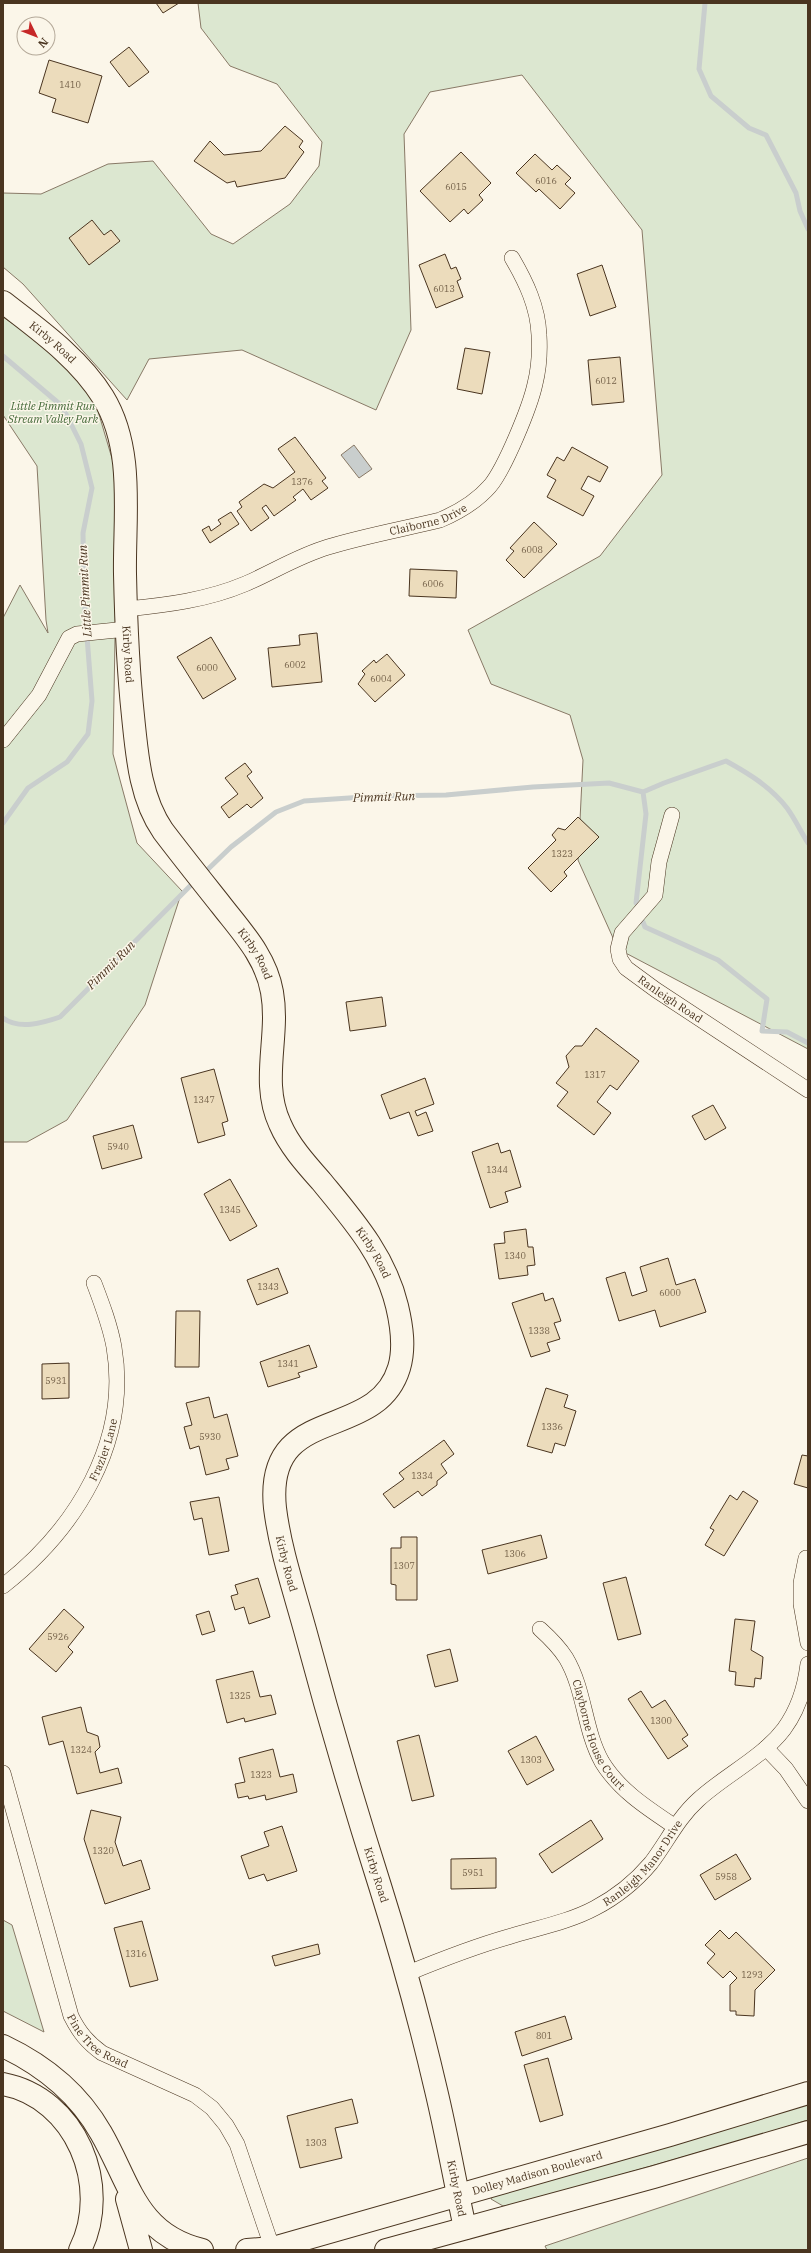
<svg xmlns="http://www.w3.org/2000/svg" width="811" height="2253" font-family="'IBM Plex Serif',serif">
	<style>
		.green { fill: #dce7d0; stroke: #887966 }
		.water { fill: #c9cecd; stroke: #887966 }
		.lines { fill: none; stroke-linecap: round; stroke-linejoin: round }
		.stream { stroke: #c9cecd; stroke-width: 5 }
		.building { fill: #ecdcbc; stroke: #4a3520 }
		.minor-casing { stroke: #4a3520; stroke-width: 16 }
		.secondary-casing { stroke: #4a3520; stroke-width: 24 }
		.primary-casing { stroke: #4a3520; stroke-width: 24 }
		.motorway-casing { stroke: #4a3520; stroke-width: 24 }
		.minor { stroke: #fbf6e9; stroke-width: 15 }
		.secondary { stroke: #fbf6e9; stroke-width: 22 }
		.primary { stroke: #fbf6e9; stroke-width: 22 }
		.motorway { stroke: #fbf6e9; stroke-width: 22 }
		.labels { text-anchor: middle; stroke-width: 3; stroke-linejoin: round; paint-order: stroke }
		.number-label { font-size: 9px; fill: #725f47 }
		.street-label { font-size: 11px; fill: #4a3520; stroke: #fbf6e9 }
		.park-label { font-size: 11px; font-style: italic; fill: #436837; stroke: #fbf6e9 }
		.water-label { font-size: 12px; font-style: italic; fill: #4a3520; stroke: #fbf6e9 }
	</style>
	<rect width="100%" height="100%" fill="#fbf6e9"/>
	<path class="green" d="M198,3h610v1046l-190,-100 -40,-89 5,-100 -13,-45 -79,-31 -23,-54 132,-74 62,-81 -20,-245 -120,-155 -92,17 -26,42 7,196 -35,80 -134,-60 -93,9 -22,41 -104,-116 -20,-17v-74l38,1 67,-30 45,-3 58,73 22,10 57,-40 29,-38 3,-24 -45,-58 -47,-18 -29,-38z
		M3,317l55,37 35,40 23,78v108l-3,174 24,89 45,48 -37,114 -78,115 -40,22h-24v-524l17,-33 28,48 -2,-13 -9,-154 -34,-51z
		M3,1920l9,5 32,107 -41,-21z
		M808,2100v20l-38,12 -248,71 -19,3 -12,-7 2,-5z
		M808,2158v92h-261l-2,-4z"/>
	<path class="water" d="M354,445l18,24 -13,9 -18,-23z"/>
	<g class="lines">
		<path class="stream" d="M705,3l-6,66 12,27 38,32 17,7 30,58 4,18 8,18
			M3,356l59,50 19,38 11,44 -9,45 1,65 8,103 -4,33 -21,28 -39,26 -25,35
			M203,874l28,-27 45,-35 28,-11 75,-5 67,-1 87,-8 76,-4 34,9 21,-9 62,-22c22,12 45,26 61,47 8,11 14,24 21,35
			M636,903l10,-89 -3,-22
			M643,922l2,5 73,33 49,39 -5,32 25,1 21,11
			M3,1018c16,12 40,5 57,-1l135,-136"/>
	</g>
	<path class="building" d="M156,3h23l-16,10z
		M129,47l20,25 -20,15 -19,-25z
		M49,60l53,16 -14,47 -36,-11 4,-13 -17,-6z
		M285,126l18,15 -4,6 5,5 -19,26 -48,9 -2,-6 -8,2 -33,-22 16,-20 14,14 37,-4z
		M461,152l30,31 -12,12 4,5 -15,14 -4,-5 -14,13 -30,-31z
		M535,154l17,16 5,-5 14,13 -6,6 10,9 -15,16 -21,-20 -3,3 -20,-19z
		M92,220l12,15 7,-5 9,11 -31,24 -20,-27z
		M445,254l6,15 5,-2 5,12 -4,2 6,16 -27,11 -17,-43z
		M602,265l14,42 -26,9 -13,-42z
		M465,348l25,4 -8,42 -25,-5z
		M620,357l4,45 -32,3 -4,-45z
		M295,437l31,41 -4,3 6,7 -17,12 -8,-11 -10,8 3,3 -22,16 -8,-11 -4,3 7,10 -18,13 -14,-20 5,-4 -3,-5 25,-18 9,4 22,-16 -17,-23z
		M572,447l36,20 -8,15 -12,-6 -7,13 13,7 -11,20 -36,-19 9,-17 -9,-5 10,-18 7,4z
		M231,512l8,12 -29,19 -8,-13 7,-4 2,5 10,-7 -3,-4z
		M534,522l23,22 -33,34 -18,-18 8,-9 -4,-3z
		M410,569l47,2 -1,27 -47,-2z
		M317,633l5,49 -50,5 -4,-39 32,-3 -1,-10z
		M211,637l25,42 -33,20 -26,-42z
		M387,654l18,21 -30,27 -17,-18 7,-10 -3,-3 12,-11 2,3z
		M245,763l7,9 -5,4 16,22 -12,10 -4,-4 -18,14 -8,-11 17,-13 -13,-16z
		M578,817l21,20 -35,35 3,4 -16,16 -23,-24 28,-28 -4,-5 6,-7 7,2z
		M382,997l4,29 -36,5 -4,-29z
		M596,1028l43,33 -22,29 -7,-5 -13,17 14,11 -17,22 -37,-29 11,-14 -12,-9 13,-16 -3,-11 9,-10h7z
		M214,1069l14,52 -6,2 3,12 -27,8 -17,-65z
		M425,1078l9,26 -19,7 2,5 9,-4 7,19 -15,5 -9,-24 -19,7 -9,-24z
		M713,1105l13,23 -21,12 -13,-24z
		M133,1125l9,33 -40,11 -9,-33z
		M498,1143l3,10 9,-3 11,37 -16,5 3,10 -18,6 -18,-56z
		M230,1179l27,47 -27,15 -26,-47z
		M526,1229l2,18h5l2,18 -8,1 1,9 -29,4 -5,-35 11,-1 -1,-11z
		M668,1258l8,27 19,-6 11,33 -46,15 -5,-17 -36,11 -13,-43 19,-6 7,24 15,-5 -7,-24z
		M278,1268l10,25 -31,12 -10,-25z
		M543,1293l2,8 8,-3 8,23 -7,2 6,16 -13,4 3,8 -19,6 -19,-54z
		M176,1311h24l-1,56h-24z
		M309,1345l8,22 -19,6 2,4 -32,10 -8,-25z
		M69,1363v35l-27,1v-35z
		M546,1388l22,7 -4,12 12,4 -11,35 -10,-3 -3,10 -25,-7z
		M209,1397l5,21 13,-4 11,42 -12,3 3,10 -23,6 -7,-29 -9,3 -6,-22 8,-2 -6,-22z
		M444,1440l10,14 -13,10 6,9 -10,8v4l-15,11 -4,-5 -24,17 -11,-14 21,-15 -5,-6z
		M802,1455l6,1v32l-14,-4z
		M743,1491l15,10 -34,55 -19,-11 9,-15 -4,-2 20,-33 7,5z
		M219,1497l10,54 -20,4 -7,-37 -8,2 -4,-18z
		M541,1535l6,23 -59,16 -6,-24z
		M401,1537h16v63h-21v-15l-5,-1v-36h10z
		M626,1577l15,57 -23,6 -15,-57z
		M258,1578l12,39 -21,7 -5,-17 -9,3 -4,-14 7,-2 -3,-9z
		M64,1609l20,18 -16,20 5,5 -17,20 -27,-23z
		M209,1611l6,20 -13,4 -6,-20z
		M735,1619l20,2 -4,29 12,7 -2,22 -6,-1 -1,9 -19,-2 1,-13 -7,-1z
		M450,1649l8,32 -23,6 -8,-32z
		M253,1671l7,26 11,-2 5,19 -31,8 -1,-4 -17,5 -11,-43z
		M641,1691l11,17 13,-8 23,35 -6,4 6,7 -20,13 -40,-60z
		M81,1707l6,25 11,4 2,11 -5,5 5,21 18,-5 4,15 -45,11 -14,-53 -14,4 -7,-28z
		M419,1735l15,61 -22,5 -15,-60z
		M536,1736l18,34 -27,15 -19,-34z
		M273,1749l7,28 13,-3 4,18 -31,8 -1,-5 -16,4 -1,-3 -10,2 -3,-14 10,-2 -6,-24z
		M91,1810l30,7 -6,25 8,24 18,-6 9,29 -45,15 -21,-65z
		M591,1820l12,19 -51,34 -13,-19z
		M282,1826l15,45 -30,10 -3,-7 -15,5 -8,-23 28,-10 -5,-14z
		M736,1854l15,25 -36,21 -15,-25z
		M496,1858v30l-45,1v-30z
		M142,1921l16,59 -28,7 -16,-59z
		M720,1930l9,9 7,-7 39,38 -20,20 -1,26 -18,-1v-4h-6v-26l7,-7 -7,-7 -7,7 -16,-15 8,-9 -10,-9z
		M318,1944l2,10 -45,12 -3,-10z
		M565,2016l7,23 -50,17 -7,-24z
		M548,2058l15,57 -23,7 -16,-57z
		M352,2099l6,24 -23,5 7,30 -42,10 -13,-52z"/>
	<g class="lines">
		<defs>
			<g id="minor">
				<path id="s1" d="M126,609c41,-4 81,-9 119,-25 28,-12 53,-28 83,-37 36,-11 75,-18 112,-27 19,-8 36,-18 50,-34 15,-18 40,-79 45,-102 4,-16 5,-33 4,-49 -1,-28 -13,-53 -27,-77"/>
				<path d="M3,740l36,-45 30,-57 8,-4 50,-5"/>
				<path id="s2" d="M672,815l-13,47 -4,33 -33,38 -4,16 2,10 6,9 30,22 152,100"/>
				<path d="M806,1558l-5,25v21l7,39"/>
				<path id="s3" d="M3,1586c73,-57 127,-144 111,-239 -4,-22 -12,-43 -20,-64"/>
				<path id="s4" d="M540,1629c10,9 19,18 26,29 19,32 18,72 36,104 17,28 45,46 72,64"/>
				<path d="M766,1748l20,21 22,32"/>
				<path id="s5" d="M3,1773l68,243c8,16 16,26 31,37l93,42 17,13 14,17 11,19 36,106"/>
				<path id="s6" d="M406,1974c34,-14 67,-27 102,-37 29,-9 61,-15 87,-29 21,-11 40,-26 56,-45 16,-21 27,-45 47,-63 27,-25 64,-42 86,-71 14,-19 21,-41 24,-65"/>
			</g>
			<g id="secondary">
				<path id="s7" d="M3,302c36,28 76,56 100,95 32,52 21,119 22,177 1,47 3,95 8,142 4,39 7,82 30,115 19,25 39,50 58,74 21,27 45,52 51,87 8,45 -12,89 8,132 9,21 25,39 41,57 32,39 64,75 76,125 5,21 8,42 2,62 -23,76 -135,33 -124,140 5,41 19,82 30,122 23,86 48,171 75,256 21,67 40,135 56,204 11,46 19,92 29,138"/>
			</g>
			<g id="primary">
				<path id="s8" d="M266,2250l404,-115 138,-42"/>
				<path d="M386,2250l268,-73 154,-45"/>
			</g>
			<path id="motorway" d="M3,2046c40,19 76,48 98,87 29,50 35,101 101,117
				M3,2084c73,14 109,102 77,166
				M127,2199l14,51
				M247,2250l26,-2"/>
		</defs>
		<use href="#minor" class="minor-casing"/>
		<use href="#secondary" class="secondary-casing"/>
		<use href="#primary" class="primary-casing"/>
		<use href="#motorway" class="motorway-casing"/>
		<use href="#minor" class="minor"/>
		<use href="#secondary" class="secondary"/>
		<use href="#primary" class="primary"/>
		<use href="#motorway" class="motorway"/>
	</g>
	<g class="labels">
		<g class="number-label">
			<text x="70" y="88">1410</text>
			<text x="546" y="184">6016</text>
			<text x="456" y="190">6015</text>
			<text x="444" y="292">6013</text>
			<text x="606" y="384">6012</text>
			<text x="302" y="485">1376</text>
			<text x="532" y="553">6008</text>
			<text x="433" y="587">6006</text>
			<text x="295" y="668">6002</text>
			<text x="207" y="671">6000</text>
			<text x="381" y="682">6004</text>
			<text x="562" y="857">1323</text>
			<text x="595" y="1078">1317</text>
			<text x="204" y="1103">1347</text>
			<text x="118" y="1150">5940</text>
			<text x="497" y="1173">1344</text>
			<text x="230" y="1213">1345</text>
			<text x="515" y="1259">1340</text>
			<text x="268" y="1290">1343</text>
			<text x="670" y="1296">6000</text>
			<text x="539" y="1334">1338</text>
			<text x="288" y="1367">1341</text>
			<text x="56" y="1384">5931</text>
			<text x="552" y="1430">1336</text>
			<text x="210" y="1440">5930</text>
			<text x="422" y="1479">1334</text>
			<text x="515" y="1557">1306</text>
			<text x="404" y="1569">1307</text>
			<text x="58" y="1640">5926</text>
			<text x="240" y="1699">1325</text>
			<text x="661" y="1724">1300</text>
			<text x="81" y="1753">1324</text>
			<text x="531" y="1763">1303</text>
			<text x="261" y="1778">1323</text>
			<text x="103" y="1854">1320</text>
			<text x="473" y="1876">5951</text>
			<text x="726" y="1880">5958</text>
			<text x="136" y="1957">1316</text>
			<text x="752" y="1978">1293</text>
			<text x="544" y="2039">801</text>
			<text x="316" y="2146">1303</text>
		</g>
		<g class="street-label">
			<text dy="4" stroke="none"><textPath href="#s7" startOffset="64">Kirby Road</textPath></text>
			<text dy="4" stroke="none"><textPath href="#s1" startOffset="317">Claiborne Drive</textPath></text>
			<text dy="4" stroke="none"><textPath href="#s7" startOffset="400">Kirby Road</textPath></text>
			<text dy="4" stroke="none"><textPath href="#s7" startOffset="736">Kirby Road</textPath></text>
			<text dy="4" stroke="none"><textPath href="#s2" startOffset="224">Ranleigh Road</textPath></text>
			<text dy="4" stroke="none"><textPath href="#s7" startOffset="1071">Kirby Road</textPath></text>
			<text dy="4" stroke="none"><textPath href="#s3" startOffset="172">Frazier Lane</textPath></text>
			<text dy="4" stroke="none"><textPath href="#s7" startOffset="1453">Kirby Road</textPath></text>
			<text dy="4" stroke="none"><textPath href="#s4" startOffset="123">Clayborne House Court</textPath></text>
			<text dy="4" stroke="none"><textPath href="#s6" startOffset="267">Ranleigh Manor Drive</textPath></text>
			<text dy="4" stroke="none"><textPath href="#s7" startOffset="1777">Kirby Road</textPath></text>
			<text dy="4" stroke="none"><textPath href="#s5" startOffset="290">Pine Tree Road</textPath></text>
			<text dy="4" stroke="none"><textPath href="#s8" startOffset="282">Dolley Madison Boulevard</textPath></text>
			<text dy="4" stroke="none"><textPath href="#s7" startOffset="2101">Kirby Road</textPath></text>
		</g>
		<g class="park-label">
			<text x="53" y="410">Little Pimmit Run<tspan x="53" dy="13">Stream Valley Park</tspan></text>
		</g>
		<g class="water-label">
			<text transform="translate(85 591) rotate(-93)" y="4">Little Pimmit Run</text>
			<text transform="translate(384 797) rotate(-2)" y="4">Pimmit Run</text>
			<text transform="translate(111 965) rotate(-45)" y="4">Pimmit Run</text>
		</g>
	</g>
	<rect width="811" height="2253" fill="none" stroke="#4a3520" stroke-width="8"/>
	<g transform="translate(36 36) rotate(133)"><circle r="19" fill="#fbf6e9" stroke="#b4a999"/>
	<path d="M0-3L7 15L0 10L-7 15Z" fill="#c62828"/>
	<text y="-6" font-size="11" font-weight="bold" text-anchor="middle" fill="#4a3520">N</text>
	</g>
</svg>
